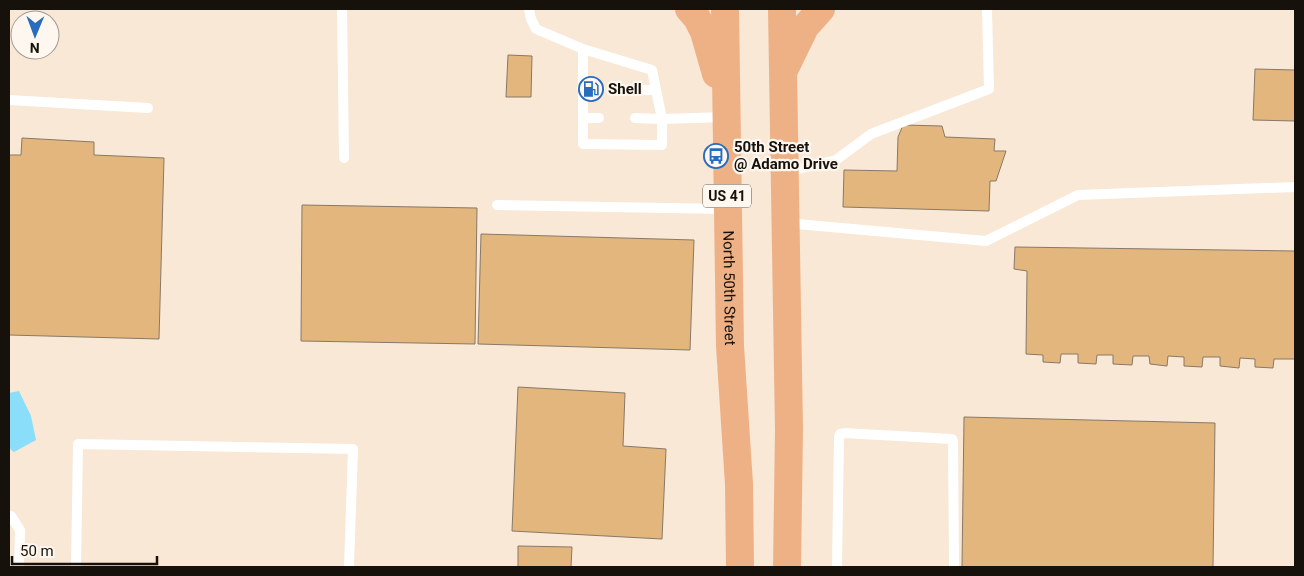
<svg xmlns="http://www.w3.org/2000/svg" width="1304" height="576" font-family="Roboto,sans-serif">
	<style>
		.water { fill: #8adef9 }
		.building { fill: #e3b67d; stroke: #877968 }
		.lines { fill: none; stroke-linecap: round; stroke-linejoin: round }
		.lane { stroke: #fff; stroke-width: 10 }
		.primary { stroke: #eeb186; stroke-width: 28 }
		.labels { text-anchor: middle; stroke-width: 4.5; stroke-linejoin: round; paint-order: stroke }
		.shield { fill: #fdf7ef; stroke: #5b564f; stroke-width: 1 }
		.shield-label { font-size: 14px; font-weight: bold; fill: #16110a }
		.poi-label { font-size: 15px; font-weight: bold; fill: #16110a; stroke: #fdf7ef; text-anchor: start }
		.street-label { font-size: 15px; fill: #16110a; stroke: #fdf7ef }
	</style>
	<rect width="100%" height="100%" fill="#f8e8d5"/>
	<path class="water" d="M19,391l12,25 5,24 -22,12 -5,-4v-55z"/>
	<path class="building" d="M508,55l24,1 -1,41h-25z
		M1255,69l40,1v51l-42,-1z
		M903,125l39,1 3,11 50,2 -1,12h12l-10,30h-6l-1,30 -146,-4 1,-37 53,1 1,-34z
		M22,138l72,4v13l70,3 -5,181 -150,-4v-180h12z
		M302,205l175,3 -2,136 -174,-3z
		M481,234l213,6 -4,110 -212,-6z
		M1015,247l280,4v108h-21l-1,9 -18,-1v-8l-15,-1 -1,10 -19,-2v-9h-17l-1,10 -18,-1v-9l-16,-1 -1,10 -17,-2 -1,-8h-16l-1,9 -19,-1v-9h-16l-1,9 -18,-1v-9h-17l-1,9 -17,-1v-7l-17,-1 1,-83 -13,-2z
		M518,387l107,6 -2,53 43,3 -4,90 -150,-8z
		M964,417l251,6 -2,144h-251z
		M518,546l54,1 -1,20h-53z"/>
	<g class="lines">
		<path class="lane" d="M342,9l2,149
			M529,9l2,10 5,10 47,20 69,21 10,49 63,-2
			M583,49v95l79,1v-26l-27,-1
			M582,88l18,1
			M635,90h21
			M9,100l139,8
			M583,118h16
			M786,172l50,-12 35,-26 118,-45 -2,-80
			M497,205l229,4
			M786,223l200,18 92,-46 217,-8
			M9,516h2l9,14 -1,37
			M76,567l2,-123 275,5 -4,118
			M837,567l2,-130 1,-3 4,-1 108,6 1,2 1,126"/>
		<g class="primary">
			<path d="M689,9l8,9 7,14 12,42"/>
			<path id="s1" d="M725,9l5,337 9,138 1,83"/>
			<path d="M782,9l7,421 -2,137"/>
			<path d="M785,68l20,-41 16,-18"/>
		</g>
	</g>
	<defs>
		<symbol id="fuel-ring" viewBox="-11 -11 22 22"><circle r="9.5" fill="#fdf7ef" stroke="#286cbd" stroke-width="1.5"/><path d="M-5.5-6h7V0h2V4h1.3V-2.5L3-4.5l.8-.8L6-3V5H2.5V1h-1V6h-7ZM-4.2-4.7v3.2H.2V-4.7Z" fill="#286cbd"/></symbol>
		<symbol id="bus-ring" viewBox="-11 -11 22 22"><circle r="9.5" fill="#fdf7ef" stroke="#286cbd" stroke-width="1.5"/><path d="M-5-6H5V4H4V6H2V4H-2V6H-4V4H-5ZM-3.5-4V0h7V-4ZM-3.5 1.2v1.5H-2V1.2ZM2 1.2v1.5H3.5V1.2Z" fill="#286cbd"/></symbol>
	</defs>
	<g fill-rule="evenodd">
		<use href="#fuel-ring" x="577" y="75" width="28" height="28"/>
		<use href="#bus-ring" x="702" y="142" width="28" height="28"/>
	</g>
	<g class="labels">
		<rect class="shield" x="703" y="184.5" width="48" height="23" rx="4"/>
		<g class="shield-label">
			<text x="727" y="201">US 41</text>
		</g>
		<g class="poi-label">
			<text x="608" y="94">Shell</text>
			<text x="734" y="152">50th Street<tspan x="734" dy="17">@ Adamo Drive</tspan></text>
		</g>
		<g class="street-label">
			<text dy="5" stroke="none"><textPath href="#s1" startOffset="279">North 50th Street</textPath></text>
		</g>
	</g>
	<rect width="1304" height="576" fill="none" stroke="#16110a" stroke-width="20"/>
	<g transform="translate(35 35) rotate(181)"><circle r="24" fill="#fdf7ef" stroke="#a19b93"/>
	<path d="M0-4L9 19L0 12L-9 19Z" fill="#286cbd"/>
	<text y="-8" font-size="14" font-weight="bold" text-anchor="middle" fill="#16110a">N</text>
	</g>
	<path d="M12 556v8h145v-8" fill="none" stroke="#16110a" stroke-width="2.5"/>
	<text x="20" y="556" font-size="15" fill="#16110a" stroke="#fdf7ef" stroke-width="4" paint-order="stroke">50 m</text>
</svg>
